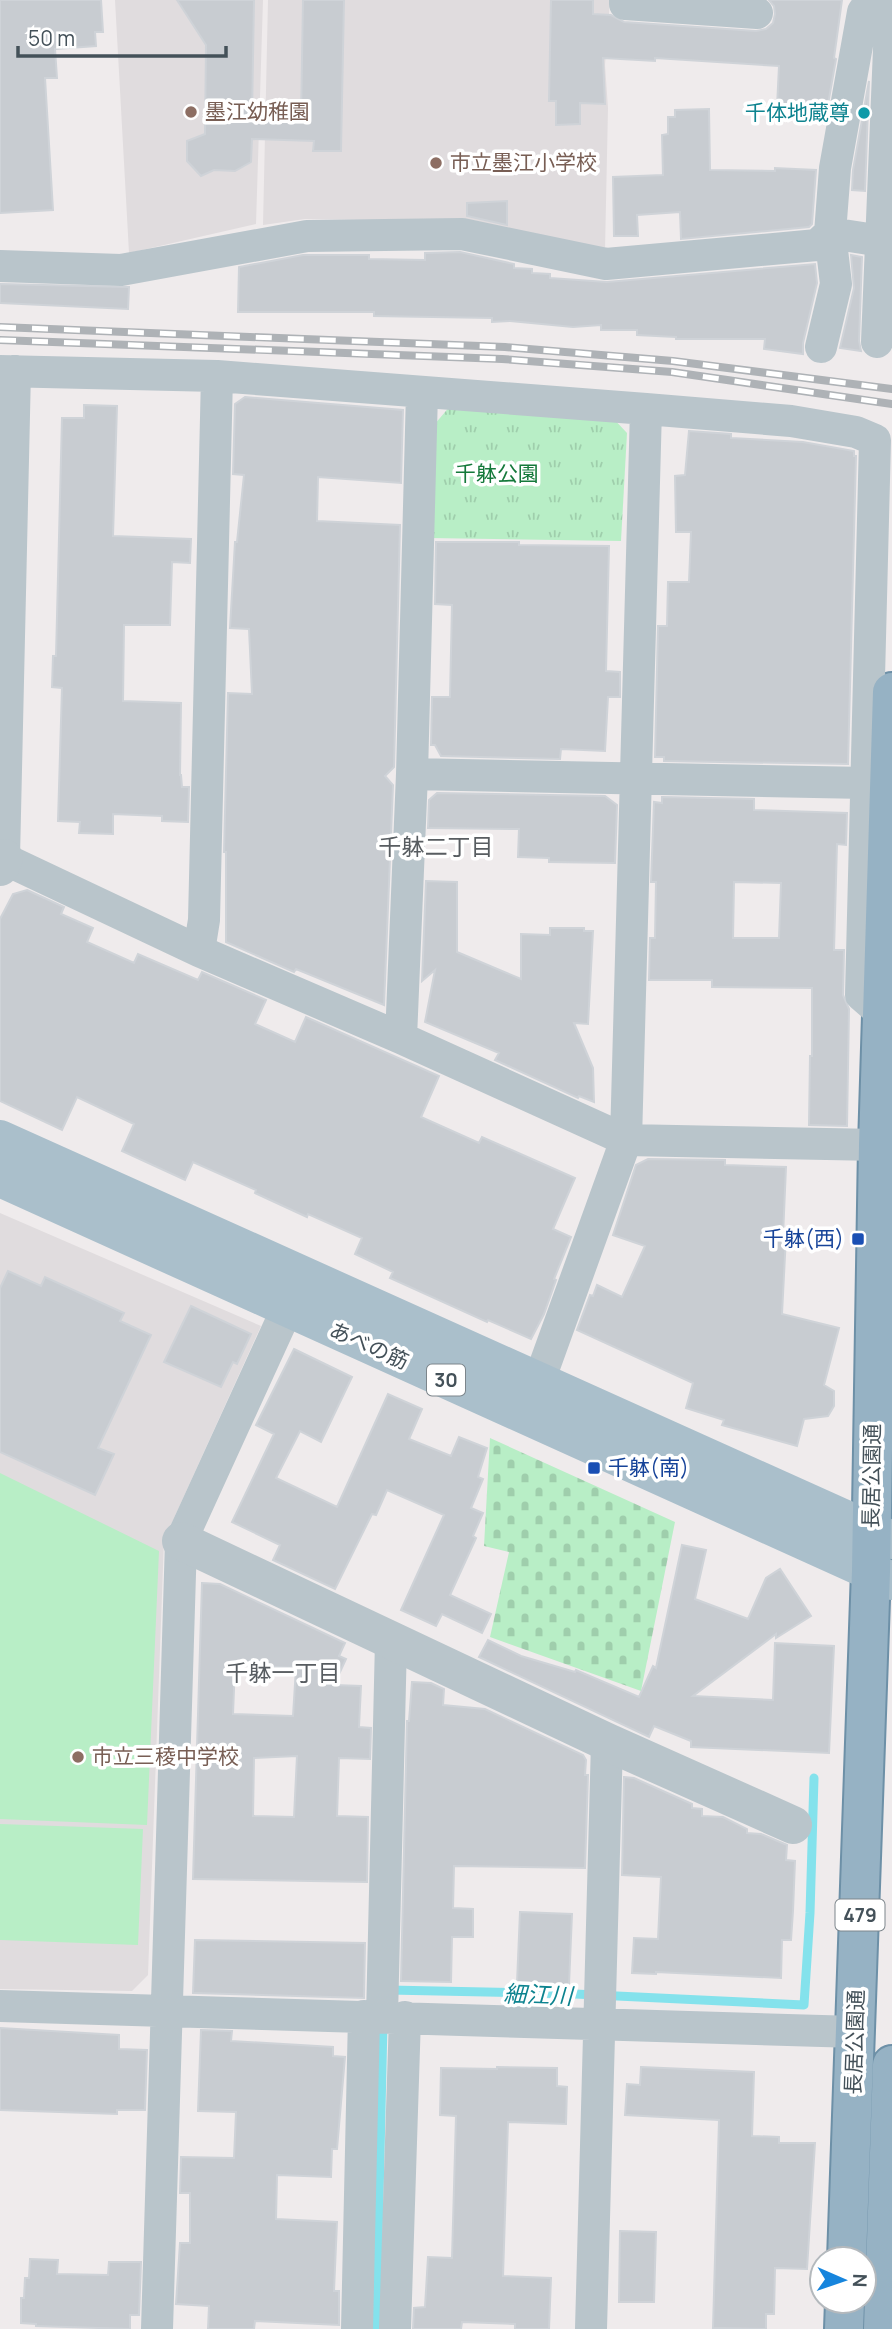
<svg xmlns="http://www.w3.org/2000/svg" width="892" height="2329" font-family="Manrope,'Noto Sans JP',sans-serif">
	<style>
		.education { fill: #e0dcde }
		.cemetery { fill: url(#cemetery-stones) }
		.park { fill: url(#park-tufts) }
		.garden { fill: #b8eec6 }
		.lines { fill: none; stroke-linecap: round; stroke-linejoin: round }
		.stream { stroke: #84e2ec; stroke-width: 9 }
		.building { fill: #c8ccd1; stroke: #cfd3d8; stroke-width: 2; fill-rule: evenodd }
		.trunk-casing { stroke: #6d90a7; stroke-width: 42 }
		.minor { stroke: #b9c5cb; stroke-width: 32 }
		.tertiary { stroke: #b9c5cb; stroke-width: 38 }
		.primary { stroke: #aabfcb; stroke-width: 38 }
		.trunk { stroke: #96b2c4; stroke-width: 38 }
		.rail-casing { stroke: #aeb2b6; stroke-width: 8 }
		.rail { stroke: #fff; stroke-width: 5; stroke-dasharray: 16; stroke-linecap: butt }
		.education-dot { fill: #8d6e63; stroke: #fff; stroke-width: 2.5 }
		.culture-dot { fill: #0f9aa8; stroke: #fff; stroke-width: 2.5 }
		.transit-dot { fill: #1a4fb4; stroke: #fff; stroke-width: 2.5 }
		.labels { text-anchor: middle; stroke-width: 7; stroke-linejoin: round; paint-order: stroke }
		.shield { fill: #fff; stroke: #7c858b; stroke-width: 2 }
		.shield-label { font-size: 19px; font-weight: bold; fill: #445159 }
		.education-label { font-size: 21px; fill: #785e54; stroke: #fff; text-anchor: start }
		.culture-label { font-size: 21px; fill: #0d838f; stroke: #fff; text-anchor: end }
		.park-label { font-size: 21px; fill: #15793b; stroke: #fff }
		.transit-label { font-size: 21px; fill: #164399; stroke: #fff; text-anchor: end }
		.street-label { font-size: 21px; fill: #445159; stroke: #fff }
		.neighbourhood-label { font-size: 23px; fill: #585d61; stroke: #fff }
		.water-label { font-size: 23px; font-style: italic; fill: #0c838f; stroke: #fff }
	</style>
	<defs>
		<pattern id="cemetery-stones" width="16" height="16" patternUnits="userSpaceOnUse" patternTransform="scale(1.75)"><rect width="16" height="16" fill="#b8eec6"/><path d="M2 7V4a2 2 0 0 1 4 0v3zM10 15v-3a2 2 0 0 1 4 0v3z" fill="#9fceac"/></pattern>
		<pattern id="park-tufts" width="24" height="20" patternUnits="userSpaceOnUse" patternTransform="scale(1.75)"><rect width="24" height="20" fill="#b8eec6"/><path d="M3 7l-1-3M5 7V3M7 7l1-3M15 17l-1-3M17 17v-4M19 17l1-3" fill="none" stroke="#9fceac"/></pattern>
	</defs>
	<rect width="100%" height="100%" fill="#efebec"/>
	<path class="education" d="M115,0h148l-7,224 -127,29z
		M268,0h342l-5,65 3,43 -3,142 -209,-30 -91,-1 -42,6z
		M0,1213l261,113 -97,214 -16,435 -16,16 -132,-2z"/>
	<path class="cemetery" d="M490,1438l185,84 -34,169 -151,-54 19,-85 -25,-6z"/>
	<path class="park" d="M451,405l161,12 15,16 -6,108 -193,-3 6,-113z"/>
	<path class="garden" d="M0,1473l159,78 -12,274 -147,-6z
		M0,1824l143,5 -5,116 -138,-5z"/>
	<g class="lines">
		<path class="stream" d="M389,1990l186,4 229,11 6,-92 4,-135
			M376,2329l7,-306"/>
	</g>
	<path class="building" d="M0,0h101l2,32h-8l1,14 -41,3 2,29h-12l8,132 -53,3z
		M177,0h77l-2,116 49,2 2,-118h41l-3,151h-28l1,-10 -62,-2 -1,23 -16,9 -21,-1 -13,6 -14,-15v-20l18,-7 1,-89z
		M551,0h42v14l18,1 13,7 132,9 10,-2 7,-6 2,-9 -1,-8 -5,-6h73l-8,58 2,1 -9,51 -50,-3 2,-41 -124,-8v3l-52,-3 2,46 -25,-1v21l-24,1v-24h-7z
		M869,81l-4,110 -13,-1 1,-20z
		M709,109l1,61 65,1v-3l41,2 -4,54 -3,3 -128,12 -1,-27 -43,3 1,21h-24l-1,-59 50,-2 -1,-40 6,-1v-17h7v-7z
		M507,201v24l-40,-9v-13z
		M460,252l54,12v4l18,1v4l18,1v4l57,4 208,-18 2,19 -14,60v11l-39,-5 1,-10h-89v-2l-39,-2v-5h-36v-5l-28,2 -63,-6 -18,1v-4l-118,-2v-4h-136l1,-45 64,-12h66v4l56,1v-7z
		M851,255l11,2 -3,84 2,10 -21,-3 14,-60z
		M0,284l129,3 -1,22 -128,-6z
		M245,397l158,13 -2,73 -83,-6 -1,44 83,4 -6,242 -9,9 8,9 -9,220 -88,-36 -2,3 -68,-30v-90h-2l4,-159 24,1 -3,-65 -19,-1 5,-86h2l7,-67 -11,-1 2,-70z
		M84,405l33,1 -4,130 78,3 -1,24 -18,-1 -2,63h-46l-1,76 58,2 -1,72h1l1,12h7l-1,35 -26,-1v-5l-49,-2v20l-34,-1 1,-11 -22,-1 4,-133 -10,-1 1,-31h3l6,-238h22z
		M689,431l42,3v4l72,4 51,9v5h2l-8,308 -184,-3v-4h-9l3,-131h9l1,-44h21l2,-50h-15l-1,-56 10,-1z
		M436,542h83v3l90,1 -3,125 14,1v25h-12l-3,54 -44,-2 -1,10 -119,-3 -6,-11h-4l1,-48h18l2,-92 -17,-1z
		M437,793l168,3 12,9 -2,58 -66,-1v-4l-31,-1 1,-28 -91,-1 1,-28z
		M662,797l92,2v11l93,3 -1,32 -9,-1 -3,106h10l-1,45 6,14 -2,117 -38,-1 1,-69h2v-68l-100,-1v-7h-63l1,-42h5l1,-56h-5l3,-80 8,1zM734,882l47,1 -2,55h-46z
		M426,881l31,1v70l64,27v-45l29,1v-7h34v3h9l-5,93 -14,-1 19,45 1,34 -15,-6 -1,2 -83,-38 4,-7 -74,-31 10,-52 -13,11z
		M27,890l37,17 -3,7 32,14 -6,14 47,21 4,-9 60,26 4,-8 64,28 -11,24 40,18 11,-25 133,59 -18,41 58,26 3,-6 93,41 -22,51 18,8 -17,42 2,1 -12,34 -13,25 -43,-19 -1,2 -97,-44 3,-6 -38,-18 7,-16 -54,-24 -1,3 -52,-24 1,-3 -63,-28 -8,18 -63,-29 12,-27 -57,-27 -15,33 -62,-29v-182l13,-25z
		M648,1159l77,1v5l61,2 -3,69h3l-4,78 57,14 -15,57 10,6v15l-6,10 -24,3 -7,27 -75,-21 2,-5 -38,-12 7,-25 -116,-53 13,-35 3,1 4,-11 25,12 23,-51 -32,-11 23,-70z
		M8,1271l33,15 4,-9 79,36 -4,8 31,14 -53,113 16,6 -19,41 -95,-43v-164z
		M191,1306l60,28 -14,30 -4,-2 -12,25 -57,-25z
		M294,1349l58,28 -31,65 -21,-11 -24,47 61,29 51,-113 34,15 -13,30 42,17 8,-19 28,11 -9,29 5,2 -12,29 12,5 -10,23 3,2 -26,57 41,19 -9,19 -40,-19 -6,12 -35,-16 43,-95 -57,-25 -11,25 -4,-1 -37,75 -62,-29 7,-15 -48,-23 42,-88 -18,-9z
		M682,1545l24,5 -11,49 53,20 18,-41 14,-9 31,47 -35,22v-4l-83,62 80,4 2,-57 59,3 -5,107 -138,-6v-6l-37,-15 -5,11 -170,-80 9,-17 33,16 54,16 1,-2 63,27 14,-31 3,2z
		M202,1583l18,1 125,59 -6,13 7,3 -12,26 27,1 -2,41 12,1 -1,31 -31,-1 -2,58 31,1 -1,65 -174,-3zM235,1665l61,3 -3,48 -60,-2zM297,1756l-3,61 -41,-1 1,-58z
		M412,1682l19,1 13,6 -1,16 42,4 98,46 3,5 -1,15h3l-3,93 -131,-2 -1,42 20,1v28h-21l-1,45 -50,-1 6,-260h2z
		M624,1777l10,1 58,26v4l10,1v7l21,1 24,12v4l14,1 26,11 -1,15 9,1 -2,50 -2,29h-9l-1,38 -125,-6v2l-24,-1 2,-35 24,1 3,-62 -39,-2z
		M520,1912l52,2 -3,71 -52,-2z
		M195,1940l170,3 -1,55 -171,-5z
		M0,2028l119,7v14l28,1 -2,60h-28v4l-117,-4z
		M201,2030l31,1 -1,10 102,6v9l12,1 -8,92h-5l-1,28 -54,-2 -1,44 61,3 -3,69h5v34l-84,-4 -1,8h-46l1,-23 -33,-2 4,-61h10v-50h-10l1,-36 53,1 2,-46 -38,-1z
		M497,2067l60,1v18l10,1 -1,37 -58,-2 -5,154 48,2 -2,51h-34v-5l-53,-2 -1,7h-48l1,-21 11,-1 3,-50 24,1 4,-142 -16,-1 1,-47 56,1z
		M641,2067l113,5 -2,64 27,1v6h36l-8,126 -32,-1 -1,46h-8v15l-53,-1 6,-208 -94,-5 2,-31 13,1z
		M620,2231l36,1 -2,70h-35z
		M30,2259l28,1 -1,14 51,1 1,-13h32l-2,53h-9v14l-94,-3v-2l-15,-1v-25h3l1,-20h4z"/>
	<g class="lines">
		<defs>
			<path id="trunk" d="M847,2259l24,-688 7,-426 14,-453
				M844,2329l1,-28
				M883,2329l9,-264"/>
		</defs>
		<use href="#trunk" class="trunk-casing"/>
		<path class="minor" d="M625,0v4l132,9
			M0,266l121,4 186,-34 155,-2 144,30 211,-19 13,-12 52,8
			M877,342l14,-342
			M821,347l15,-63 -6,-51 5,-65 28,-156 8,-12
			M0,371l217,5 429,33 145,12 65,11 19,8 -14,555 22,19
			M412,774l454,9
			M0,857l199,94 202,87 225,102 252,5
			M4,858l11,-487
			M199,951l5,-31 13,-544
			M401,1038l11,-264 10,-382
			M539,1381l87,-241 20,-731
			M0,2006l856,26
			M382,2017l9,-376
			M157,2329l24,-788 106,-232
			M357,2329l7,-313
			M395,2329l10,-312
			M591,2329l16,-587"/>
		<path class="tertiary" d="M0,867l4,-9
			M181,1541l426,201 186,83"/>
		<path class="primary" d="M0,1139l892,401
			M0,1178l892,403"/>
		<use href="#trunk" class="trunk"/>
		<defs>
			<path id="rail" d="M0,327l505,20 168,14 219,28
				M0,340l502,19 170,13 220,32"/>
		</defs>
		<use href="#rail" class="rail-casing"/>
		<use href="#rail" class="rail"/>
	</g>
	<g class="education-dot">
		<circle cx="191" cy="112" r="7"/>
		<circle cx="436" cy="163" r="7"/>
		<circle cx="78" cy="1757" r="7"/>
	</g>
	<circle class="culture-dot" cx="864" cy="113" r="7"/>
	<g class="transit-dot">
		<rect x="851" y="1232" width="14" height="14" rx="3.5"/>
		<rect x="587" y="1461" width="14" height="14" rx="3.5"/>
	</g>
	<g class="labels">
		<g class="shield">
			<rect x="427" y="1364.5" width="38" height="31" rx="5"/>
			<rect x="835.5" y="1899.5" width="49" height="31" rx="5"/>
		</g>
		<g class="shield-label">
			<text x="446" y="1387">30</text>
			<text x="860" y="1922">479</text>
		</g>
		<g class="education-label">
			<text x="205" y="119">墨江幼稚園</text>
			<text x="450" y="170">市立墨江小学校</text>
			<text x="92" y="1764">市立三稜中学校</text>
		</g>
		<g class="culture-label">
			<text x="850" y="120">千体地蔵尊</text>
		</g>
		<g class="park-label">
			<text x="497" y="481">千躰公園</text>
		</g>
		<g class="transit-label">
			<text x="844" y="1246">千躰(西)</text>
			<text x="608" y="1475" text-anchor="start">千躰(南)</text>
		</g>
		<g class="street-label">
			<text transform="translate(369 1346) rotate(24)" y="7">あべの筋</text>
			<text transform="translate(872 1476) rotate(-89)" y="7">長居公園通</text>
			<text transform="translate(855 2042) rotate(-88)" y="7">長居公園通</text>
		</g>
		<g class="neighbourhood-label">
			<text x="436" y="855">千躰二丁目</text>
			<text x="283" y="1681">千躰一丁目</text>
		</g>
		<g class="water-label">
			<text transform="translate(538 1995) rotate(2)" y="8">細江川</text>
		</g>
	</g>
	<g transform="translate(843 2280) rotate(92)"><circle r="33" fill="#ffffff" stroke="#b4b9bd" stroke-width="2"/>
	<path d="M0-5L12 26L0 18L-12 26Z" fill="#1785dd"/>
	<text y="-10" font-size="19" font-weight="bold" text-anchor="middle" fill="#445159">N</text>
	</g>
	<path d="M18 46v10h208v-10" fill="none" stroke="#445159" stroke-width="3.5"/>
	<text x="28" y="46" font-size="21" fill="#445159" stroke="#ffffff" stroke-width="5" paint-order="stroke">50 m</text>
</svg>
